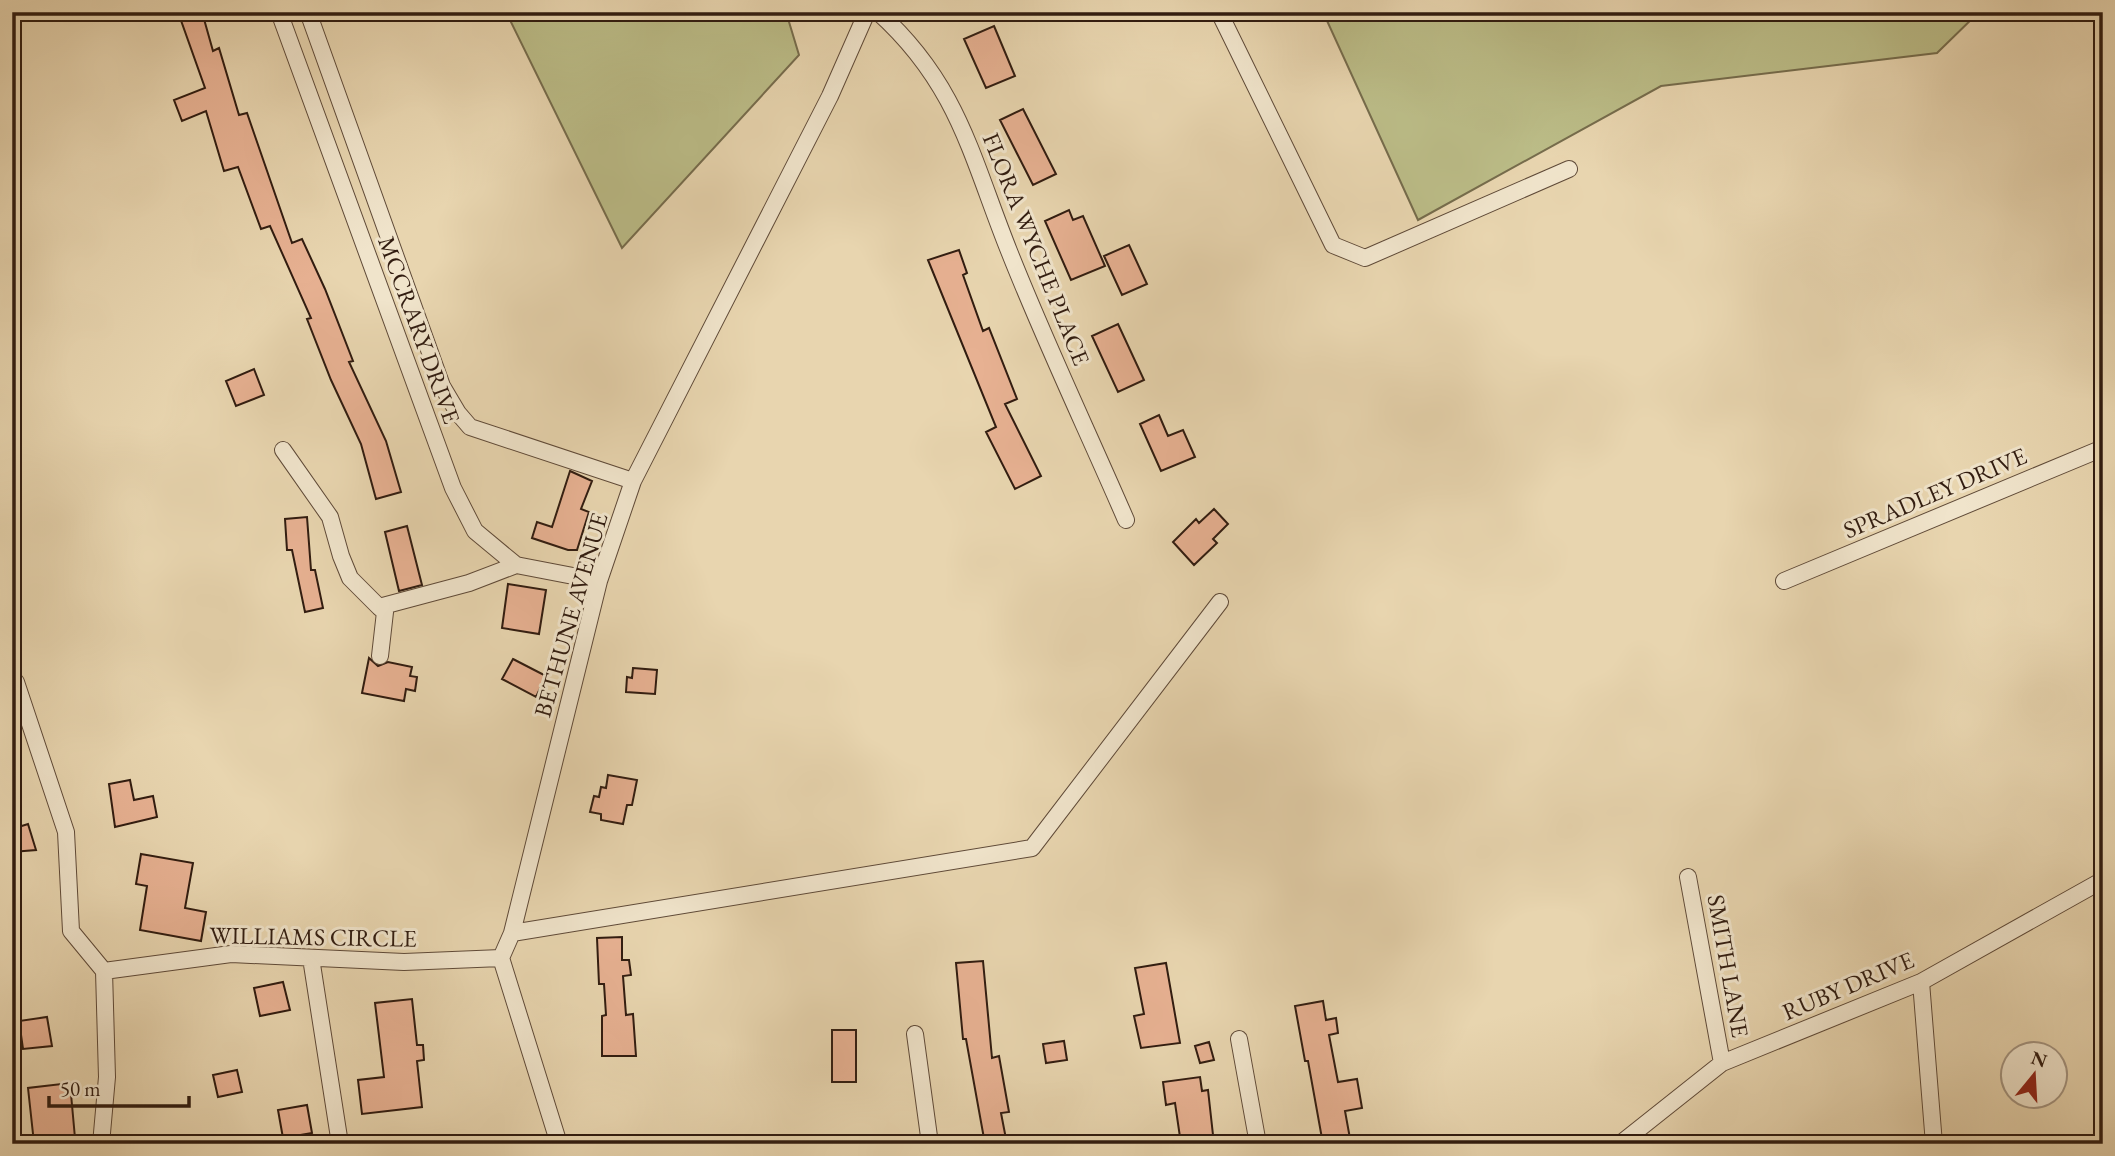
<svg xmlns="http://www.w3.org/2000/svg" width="2115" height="1156" font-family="'EB Garamond',serif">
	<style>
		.green { fill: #bbbc87; stroke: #766c4c; stroke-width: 2 }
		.building { fill: #e7b192; stroke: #311c10; stroke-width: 2 }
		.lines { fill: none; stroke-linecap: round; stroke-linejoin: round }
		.minor-casing { stroke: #5f4a38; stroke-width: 18 }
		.minor { stroke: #f0e4cb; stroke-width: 16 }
		.labels { text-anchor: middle; stroke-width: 6; stroke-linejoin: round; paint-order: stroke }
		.street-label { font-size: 24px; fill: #311c10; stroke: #f0e4cb }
	</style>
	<rect width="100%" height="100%" fill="#e8d5af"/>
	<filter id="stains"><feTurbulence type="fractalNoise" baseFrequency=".00286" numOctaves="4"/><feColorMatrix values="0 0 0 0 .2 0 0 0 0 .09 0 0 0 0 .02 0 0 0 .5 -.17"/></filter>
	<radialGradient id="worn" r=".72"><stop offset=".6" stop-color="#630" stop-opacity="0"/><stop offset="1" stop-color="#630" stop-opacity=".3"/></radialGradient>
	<path class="green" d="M506,12h280l13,43 -177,193z
		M1323,12h656l-42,41 -276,33 -243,134z"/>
	<path class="building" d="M178,12h24l11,39 6,-3 20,67 8,-2 45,130 10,-4 23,50 28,72 -4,1 37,79 15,51 -25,7 -15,-55 -30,-64 -24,-61 4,-1 -41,-92 -9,3 -23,-62 -14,4 -18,-60 -24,10 -8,-21 31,-12z
		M994,26l21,50 -29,12 -22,-49z
		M1023,109l33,65 -23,11 -33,-65z
		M1069,210l4,10 10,-4 22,50 -34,14 -26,-59z
		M1129,245l18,39 -25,11 -18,-39z
		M959,250l8,23 -4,2 20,56 6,-3 28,71 -12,5 36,72 -26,13 -29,-57 10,-5 -68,-167z
		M1118,324l26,56 -26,12 -26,-56z
		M254,369l10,26 -28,11 -10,-25z
		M1159,415l9,21 15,-6 12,27 -34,14 -21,-47z
		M570,471l22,10 -11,28 8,3 -12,38h-9l-36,-12 5,-16 15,5z
		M1214,509l14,15 -15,15 4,4 -23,22 -21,-23 23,-23 3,4z
		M307,517l4,53h4l8,38 -18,4 -13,-62h-5l-2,-31z
		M407,526l15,59 -23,6 -14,-59z
		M508,584l38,6 -7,44 -37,-6z
		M369,658l9,8 10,-4 24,5 -2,9 7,1 -2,14 -9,-2 -2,12 -42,-8z
		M513,659l33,17 -10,21 -34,-18z
		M633,668l24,2 -2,24 -29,-2 1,-15 5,1z
		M608,775l29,5 -5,25h-5l-4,19 -22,-4v-6l-11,-2 4,-16 5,1 2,-10 5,1z
		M130,780l4,20 19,-4 4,21 -42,10 -6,-43z
		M28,824l8,26 -24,2v-23z
		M141,854l52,9 -8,45 21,4 -5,29 -61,-11 7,-44 -11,-2z
		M622,937v23h7l2,15 -8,1 3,39 7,-1 3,42h-34v-40l4,-1 -2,-31h-5l-2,-46z
		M983,961l9,97 7,-2 10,56 -8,1 6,31h-22l-19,-105h-3l-7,-76z
		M1166,963l14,80 -39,5 -7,-32 10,-2 -9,-46z
		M283,982l7,28 -30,6 -6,-28z
		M412,999l5,46h6l1,15 -7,1 5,46 -60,7 -4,-34 26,-3 -9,-74z
		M1323,1001l3,19 10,-2 2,15 -9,2 9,47 19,-3 5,29 -17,3 6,33h-28l-15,-83h-3l-10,-55z
		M47,1017l5,29 -29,3 -4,-28z
		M832,1030h24v52h-24z
		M1064,1041l3,19 -21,3 -3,-19z
		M1209,1042l5,18 -14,3 -5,-17z
		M237,1070l5,22 -24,5 -5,-22z
		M1200,1077l2,14 6,-1 6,54h-33l-6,-41 -9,2 -3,-23z
		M70,1083l5,55 -41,5 -6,-55z
		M307,1105l5,28 -29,5 -5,-28z"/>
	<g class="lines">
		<defs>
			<path id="minor" d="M279,12l174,476 22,43 41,34 83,16
				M308,12l134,374 16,27 12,14 163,54
				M878,12c80,72 93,144 131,239 36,91 78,179 117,269
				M1219,12l114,233 32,13 204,-89
				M283,450l47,67 11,39 9,22 29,29 90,-24 47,-18
				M1784,581l319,-133
				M379,607l6,5 -5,44
				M12,678l4,4 50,150 5,99 33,40 127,-17 173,8 97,-4
				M1688,877l34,186
				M512,933l520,-85 188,-246
				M311,958l29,186
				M1921,982l13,162
				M915,1034l15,110
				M1239,1039l19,105
				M101,1144l6,-67 -3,-106
				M559,1144l-58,-186 11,-25 87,-352 34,-100 197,-385 37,-84
				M1620,1144l102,-81 199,-81 182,-102"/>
		</defs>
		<use href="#minor" class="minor-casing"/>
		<use href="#minor" class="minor"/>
	</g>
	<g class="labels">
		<g class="street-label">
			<text transform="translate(1036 249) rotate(68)" y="8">FLORA WYCHE PLACE</text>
			<text transform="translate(419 330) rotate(70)" y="8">MCCRARY DRIVE</text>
			<text transform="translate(1935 493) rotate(-23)" y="8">SPRADLEY DRIVE</text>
			<text transform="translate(571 615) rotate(-74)" y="8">BETHUNE AVENUE</text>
			<text transform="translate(313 937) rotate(1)" y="8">WILLIAMS CIRCLE</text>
			<text transform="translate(1728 966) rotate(80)" y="8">SMITH LANE</text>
			<text transform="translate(1848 986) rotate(-23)" y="8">RUBY DRIVE</text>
		</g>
	</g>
	<rect width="2115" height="1156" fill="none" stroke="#e8d5af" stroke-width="42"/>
	<rect x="14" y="14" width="2087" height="1128" fill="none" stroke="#311c10" stroke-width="3.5"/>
	<rect x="21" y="21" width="2073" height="1114" fill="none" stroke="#311c10" stroke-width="2"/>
	<g transform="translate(2034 1075) rotate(18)"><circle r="33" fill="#f0e4cb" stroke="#a49480" stroke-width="2"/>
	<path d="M0-5L12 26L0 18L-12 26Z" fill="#8f2418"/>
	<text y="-10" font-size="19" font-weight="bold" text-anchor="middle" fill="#311c10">N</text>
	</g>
	<path d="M49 1096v10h140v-10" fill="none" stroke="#311c10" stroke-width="3.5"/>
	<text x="60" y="1096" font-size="21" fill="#311c10" stroke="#f0e4cb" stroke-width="5" paint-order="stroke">50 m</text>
	<rect width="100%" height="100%" filter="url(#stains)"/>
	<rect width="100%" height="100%" fill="url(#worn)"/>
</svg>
